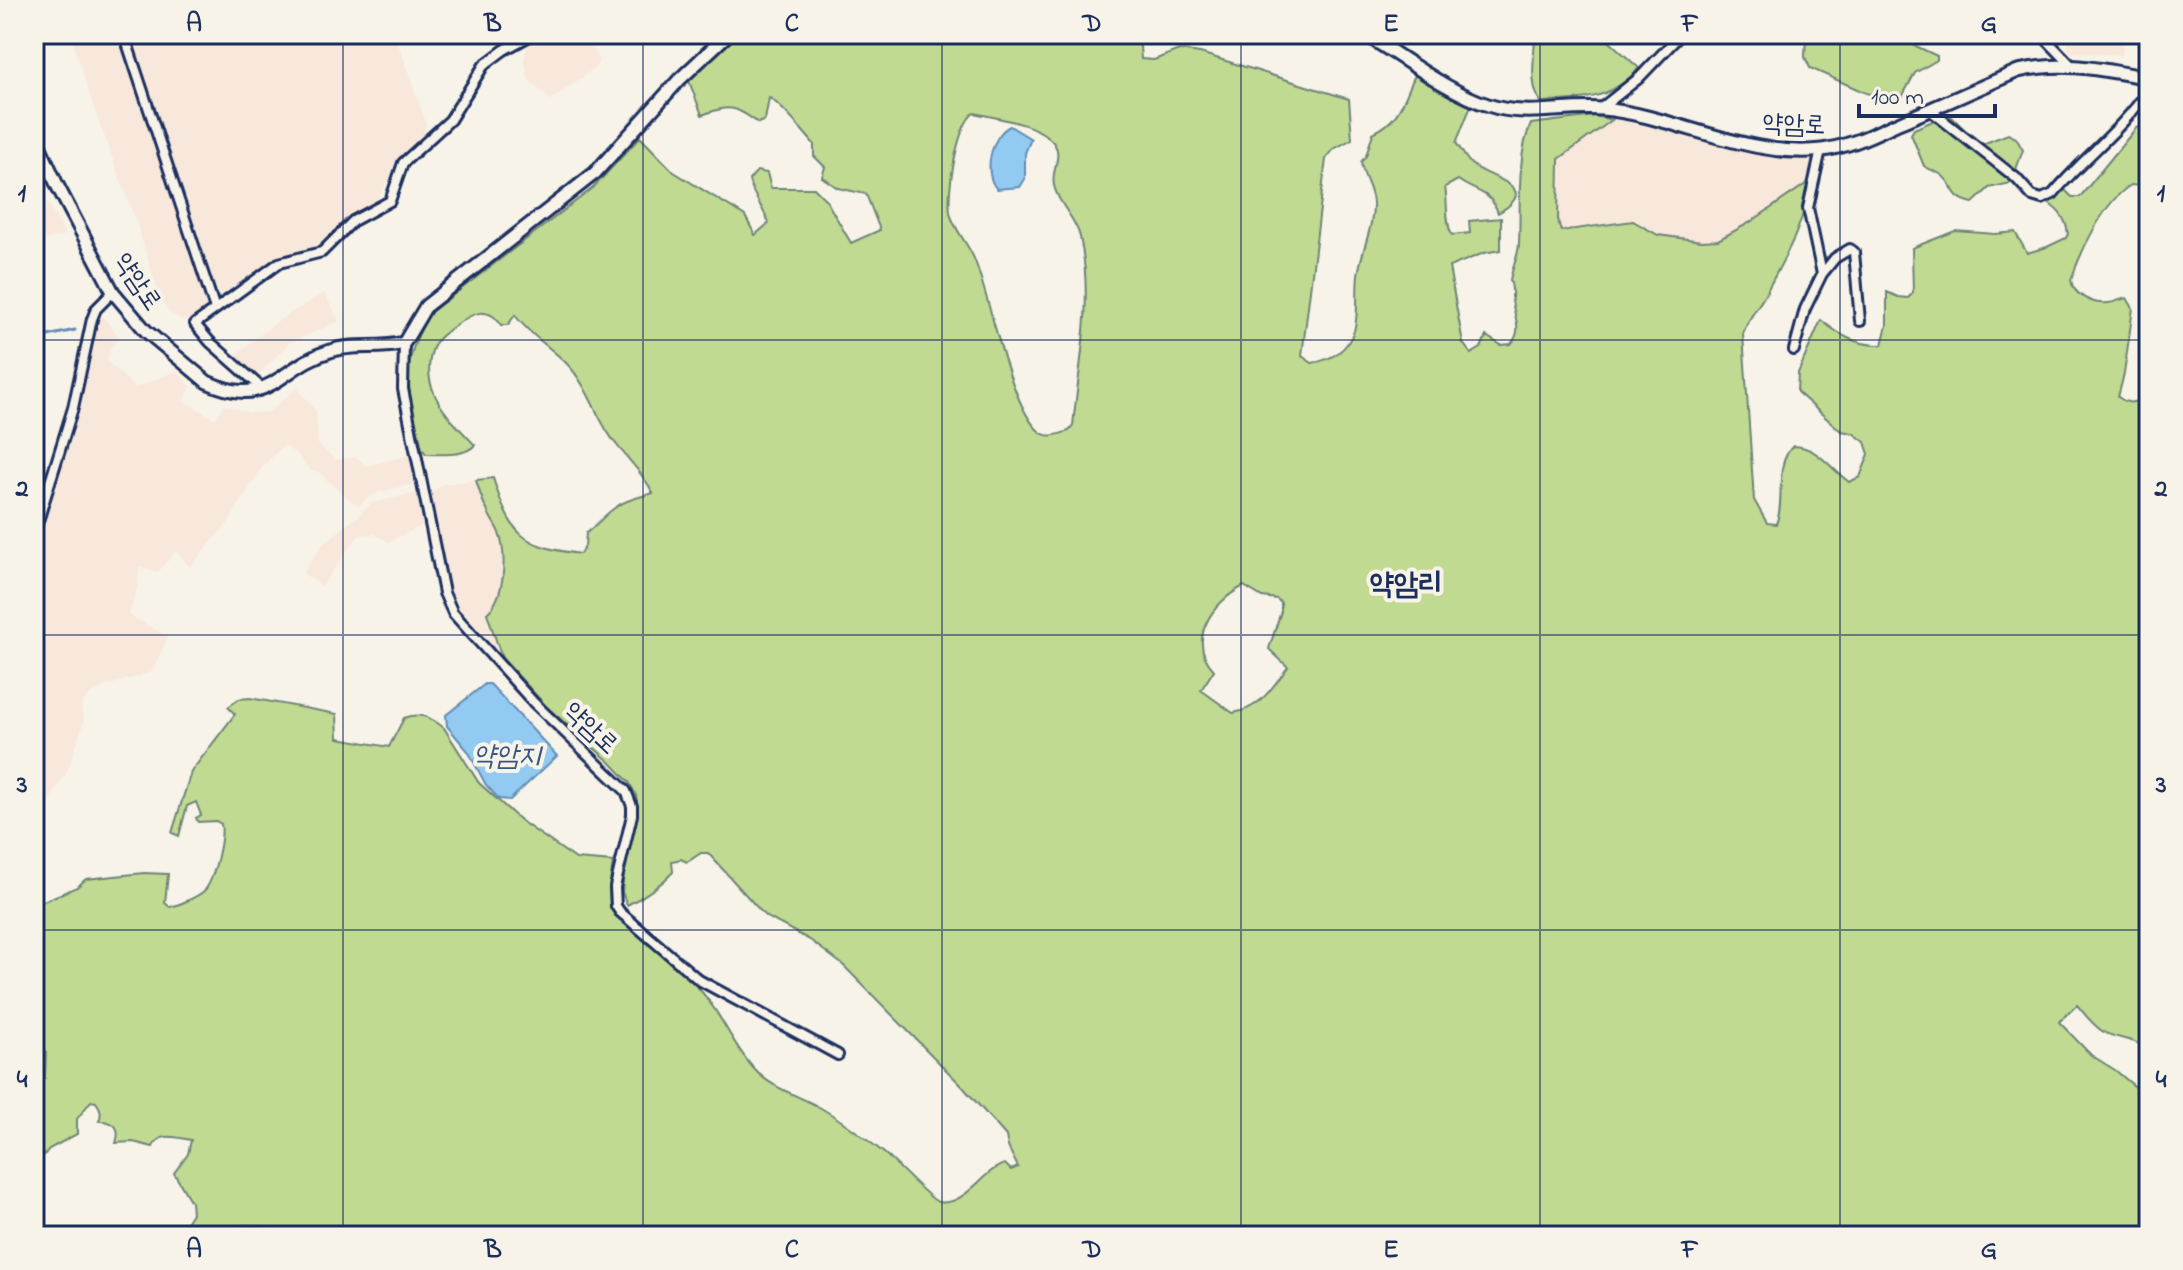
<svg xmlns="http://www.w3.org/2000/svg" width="2183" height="1270" font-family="'Indie Flower','Poor Story',sans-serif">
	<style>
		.built { fill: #f8e7db }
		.green { fill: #c0da91; stroke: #6e8478; stroke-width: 2; fill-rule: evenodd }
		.water { fill: #92caf1; stroke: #628cb6; stroke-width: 2 }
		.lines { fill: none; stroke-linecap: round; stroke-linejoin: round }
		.stream { stroke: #628cb6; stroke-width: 3 }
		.street-casing { stroke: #1b2f5e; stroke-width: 14 }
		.secondary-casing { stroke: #1b2f5e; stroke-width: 17 }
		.street { stroke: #f7f3e8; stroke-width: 8 }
		.secondary { stroke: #f7f3e8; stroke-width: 11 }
		.grid { fill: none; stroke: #1b2f5e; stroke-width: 2; stroke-opacity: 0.55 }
		.labels { text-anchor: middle; stroke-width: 8; stroke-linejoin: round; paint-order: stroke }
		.street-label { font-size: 26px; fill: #1b2f5e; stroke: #f7f3e8 }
		.water-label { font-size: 28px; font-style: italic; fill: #395683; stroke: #f7f3e8 }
		.quarter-label { font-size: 30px; font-weight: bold; fill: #1b2f5e; stroke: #f7f3e8 }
		.neatline { fill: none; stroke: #1b2f5e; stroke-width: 3 }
		.grid-label { font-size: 26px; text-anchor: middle; font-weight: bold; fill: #1b2f5e }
	</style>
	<rect width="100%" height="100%" fill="#f7f3e8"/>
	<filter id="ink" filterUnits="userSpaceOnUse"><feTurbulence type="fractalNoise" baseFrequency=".0125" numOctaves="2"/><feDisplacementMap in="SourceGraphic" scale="16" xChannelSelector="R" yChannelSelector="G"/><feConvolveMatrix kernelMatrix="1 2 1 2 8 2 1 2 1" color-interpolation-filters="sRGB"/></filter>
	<g filter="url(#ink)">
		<path class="built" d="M70,34h51l83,247 2,29 -12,11 -13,-2 -10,-5 -10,-13 -26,-83 -39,-104z
			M128,34h267l31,90 -1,10 -23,19 -27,51 -27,15 -29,28 -42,10 -57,38 -7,-9z
			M542,34h46l11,27 -3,6 -45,33 -22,-20 -5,-21 4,-15z
			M2068,34h56l-2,21 -54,-3z
			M1610,118l145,34 57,6 2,8 -7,16 -17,14 -41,27 -31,17 -16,1 -44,-6 -20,-13 -77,9 -3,-10 1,-62 51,-36z
			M42,192l23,43 -31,7v-49z
			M324,293l15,28 -50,22 -33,34 -22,-21 44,-35z
			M101,314l19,24 -9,9 -4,14 28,27 42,-17 14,16 -8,14 32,18 9,-14 27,8 18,-1 28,-24 19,23 2,33 17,16 21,-3 10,9 45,-11 6,28 -38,9 -12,6 -8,8 -14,-10 -26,-24 -9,-2 -13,-16 -13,-9 -21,21 -35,57 -38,44 -14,-16 -19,22 -18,-7 -1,18 -9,31 39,22 -16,35 -43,13 -16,7 -12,11 3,18 -16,48 -34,57v-271l43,-147 20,-91z
			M476,480l10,30 13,22 4,17 -3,41 -11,34 13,34 -26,-26 -26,-35 -20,-104 14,-9z
			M417,493l8,31 -37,18 -14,-8 -14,1 -8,9 -30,42 -19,-13 20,-29 33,-26 15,-15z"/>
		<path class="green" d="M738,34h401l2,25 13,1 25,-10 21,3 149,46 3,40 -18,10 -8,10 -24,197 10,7c19,-3 35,-13 42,-32 5,-17 2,-38 4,-56 3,-23 16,-49 15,-72 -1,-16 -10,-25 -12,-41l5,-6 7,-23c27,-12 30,-32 42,-58l56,31 -15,37c5,6 9,15 15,21 18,15 73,22 27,49 -8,-23 -22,-20 -40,-33l-13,7c3,15 0,36 7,48l18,-2 -1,-12 32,-3v32l-17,3 -35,14 14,76 8,11 10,-6 5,-12 15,9 10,-1c13,-15 2,-28 1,-45 0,-8 1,-11 -2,-19 2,-12 9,-25 9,-37 2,-36 -3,-87 12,-119l64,-8 17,4 -53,39 -1,62 3,10 72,-10 25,14 44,6 16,-1 31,-17 60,-41c-2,37 -24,75 -41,107 -8,17 -19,26 -25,45l11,166 13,23 9,1c10,-23 -3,-59 17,-78 24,0 37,22 56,36l11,-5 9,-23 -4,-12 -12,-9 -12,-2 -44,-39 1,-19 23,-53c18,15 36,26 61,25l5,-20v-33l11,5 10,1 5,-5 -1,-45 43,-17 41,3 19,-2 12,21 20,-6 19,-9 2,-4c-2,-17 -11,-26 -25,-34l21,-11 8,8h8l56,-69 13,-3v62l-18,-2c-27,16 -50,66 -60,95 2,15 22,25 37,23 7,0 11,-4 19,-5l6,10 -9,66 -6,23c14,10 17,4 31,-1v657c-12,-16 -29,-12 -45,-21 -10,-5 -20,-19 -27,-27l-18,17 32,33 24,15 19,16 15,31v119h-1854c-24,-11 -52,-14 -78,-7 -8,2 -16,8 -25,7 -7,-1 -6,-1 -10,-7l10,-16 -1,-11 -17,-29 14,-19 3,-14c-13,-2 -32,-9 -38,7l-20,-5 -17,1c5,-15 -1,-22 -17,-22 3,-8 2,-12 -3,-19l-5,-1 -14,18v15l-28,15 -15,19v-70l1,-12 10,-8 1,-26 -12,-33v-114l43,-18 9,-8 58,-6 24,1 -3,29 5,4c9,-2 27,-10 34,-16 10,-10 20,-54 17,-67l-5,-3 -18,1 -2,-4 5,-3 -5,-13 -9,4 -8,30 -7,-3 19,-61 44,-58 -7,-7 11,-8 11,-1 87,16 1,24 51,9 15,-29c15,-6 27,-1 40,10l35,55 42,38 55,38 37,3 -4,28 1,17c26,32 63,53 90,83 22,24 33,57 56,81 17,18 42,24 63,36 23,13 44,29 65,46 10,8 46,47 54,49 28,5 44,-32 67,-38l6,6 7,-3 -10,-20 -2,-11 -44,-50 -119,-121 -33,-25 -45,-24 -57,-63h-7l-14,9 -6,-3 -9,2 1,11c-14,15 -28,24 -46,33l-5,-13 2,-23 14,-57 -2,-17 -7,-13 -19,-20 -63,-55 -45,-49 -15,-45c18,-15 20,-58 12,-80 -3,-8 -9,-15 -12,-23 -5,-9 -8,-20 -11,-30l17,-2c18,57 28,68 87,76l5,-8 1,-13c11,-8 19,-19 30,-26 10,-8 24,-10 37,-14 -10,-20 -23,-31 -37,-49 -19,-23 -27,-57 -48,-79 -17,-18 -38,-29 -53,-50l-7,10h-7c-13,-21 -31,-11 -46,1 -6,4 -15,9 -19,16 -8,13 -9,34 -3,48 7,21 27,39 42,55 -11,12 -33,9 -49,9l-4,-6c-13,-60 -26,-80 9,-136l162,-124 47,-51 34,35 71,44 10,19 14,-12c-5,-13 -19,-33 -20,-43l8,-9 10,2 4,15h43l12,12 25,43 29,-13 -14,-36 -28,-6 -16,-11 3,-10 -11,-11v-12c-7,-8 -37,-44 -45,-46l-4,22 -7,3c-24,-18 -28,-18 -56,-8l-13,-34zM974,113c21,5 60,10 75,25 19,16 -1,32 6,51 5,17 21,30 25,48 14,63 -1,127 -7,189l-4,5c-10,3 -20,8 -29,1 -29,-23 -50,-133 -65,-171 -6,-17 -22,-32 -25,-49 -3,-21 7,-87 24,-99zM1244,586l18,11 15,2 4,4v8l-12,38 19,18c-16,21 -28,42 -55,46l-32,-23 13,-20c-29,-31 0,-69 30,-84z
			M1535,34h66l38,34c-27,32 -58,32 -98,34 -13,-17 -6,-47 -6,-68z
			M1806,34h92l5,6 34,16v4l-22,13 -13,24h-18l-18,-4 -56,-25 -5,-11z
			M1949,114l31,31 28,-11 8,4 7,12 -12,33 -22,5 -16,15c-23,-5 -17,-15 -30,-27 -5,-4 -13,-6 -19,-10l-13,-32 3,-5z"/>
		<path class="water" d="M1010,126l21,13 -6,14v26l-5,8 -23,2c-15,-15 -6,-54 13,-63z
			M485,684h5l67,72 -47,44 -11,-1 -13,-14 -18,-34 -21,-25 -1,-11z"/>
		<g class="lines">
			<path class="stream" d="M34,339l41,-9"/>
			<defs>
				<path id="street" d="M124,34l91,275
					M672,34h1
					M2041,34l30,31
					M1600,109l39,-31 42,-44
					M1930,110l86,68 16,18 10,3 11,-5c31,-37 70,-65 96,-105
					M1821,150l-13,58 14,66 13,-16 15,-9 4,3 6,69
					M404,343l-1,46 41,204 9,20 81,90 92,88 6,15v9l-17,72 1,19 4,6 79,68 139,75
					M1794,350l11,-41 17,-35
					M263,389l-53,-47 -15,-18 84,-61 43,-11 31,-31 37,-20 13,-38 47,-43 34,-55 20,-15 29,-16
					M34,534l39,-126 19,-89 4,-10 17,-17"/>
				<path id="secondary" d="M1369,34l8,8c34,21 74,51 111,63 38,13 75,1 114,4 71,6 147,50 220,41 26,-3 50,-15 74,-26 41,-17 81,-35 122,-53 45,-11 86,-1 131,7
					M34,134l23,51 56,107 33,39 61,51c63,29 72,-16 123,-31 24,-8 50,-1 74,-8l22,-37 169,-133 84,-93 49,-46"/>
			</defs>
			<use href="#street" class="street-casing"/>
			<use href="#secondary" class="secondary-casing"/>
			<use href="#street" class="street"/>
			<use href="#secondary" class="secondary"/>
		</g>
	</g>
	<path class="grid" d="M343,34v1202M643,34v1202M942,34v1202M1241,34v1202M1540,34v1202M1840,34v1202M34,340h2115M34,635h2115M34,930h2115"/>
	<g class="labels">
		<g class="street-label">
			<text transform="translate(1794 123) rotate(2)" y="9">약암로</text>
			<text transform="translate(139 281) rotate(56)" y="9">약암로</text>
			<text transform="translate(592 727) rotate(43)" y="9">약암로</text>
		</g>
		<g class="water-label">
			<text x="507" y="764">약암지</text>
		</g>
		<g class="quarter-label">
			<text x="1406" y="593">약암리</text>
		</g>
	</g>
	<rect width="2183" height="1270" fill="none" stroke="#f7f3e8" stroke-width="88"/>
	<path d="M1859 104v12h136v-12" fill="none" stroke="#1b2f5e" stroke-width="4"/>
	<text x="1871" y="104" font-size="24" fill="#1b2f5e" stroke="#f7f3e8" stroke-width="6" paint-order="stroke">100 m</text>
	<rect x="44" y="44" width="2095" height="1182" class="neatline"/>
	<g class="grid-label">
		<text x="194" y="31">A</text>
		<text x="493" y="31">B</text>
		<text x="792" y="31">C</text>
		<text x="1092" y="31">D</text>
		<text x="1391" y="31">E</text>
		<text x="1690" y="31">F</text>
		<text x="1989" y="31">G</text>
		<text x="22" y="201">1</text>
		<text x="2161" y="201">1</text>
		<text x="22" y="496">2</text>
		<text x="2161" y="496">2</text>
		<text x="22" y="792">3</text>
		<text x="2161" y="792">3</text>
		<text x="22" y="1087">4</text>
		<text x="2161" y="1087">4</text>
		<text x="194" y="1257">A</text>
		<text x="493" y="1257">B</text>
		<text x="792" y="1257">C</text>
		<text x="1092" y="1257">D</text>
		<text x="1391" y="1257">E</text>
		<text x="1690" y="1257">F</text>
		<text x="1989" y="1257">G</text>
	</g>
</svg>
